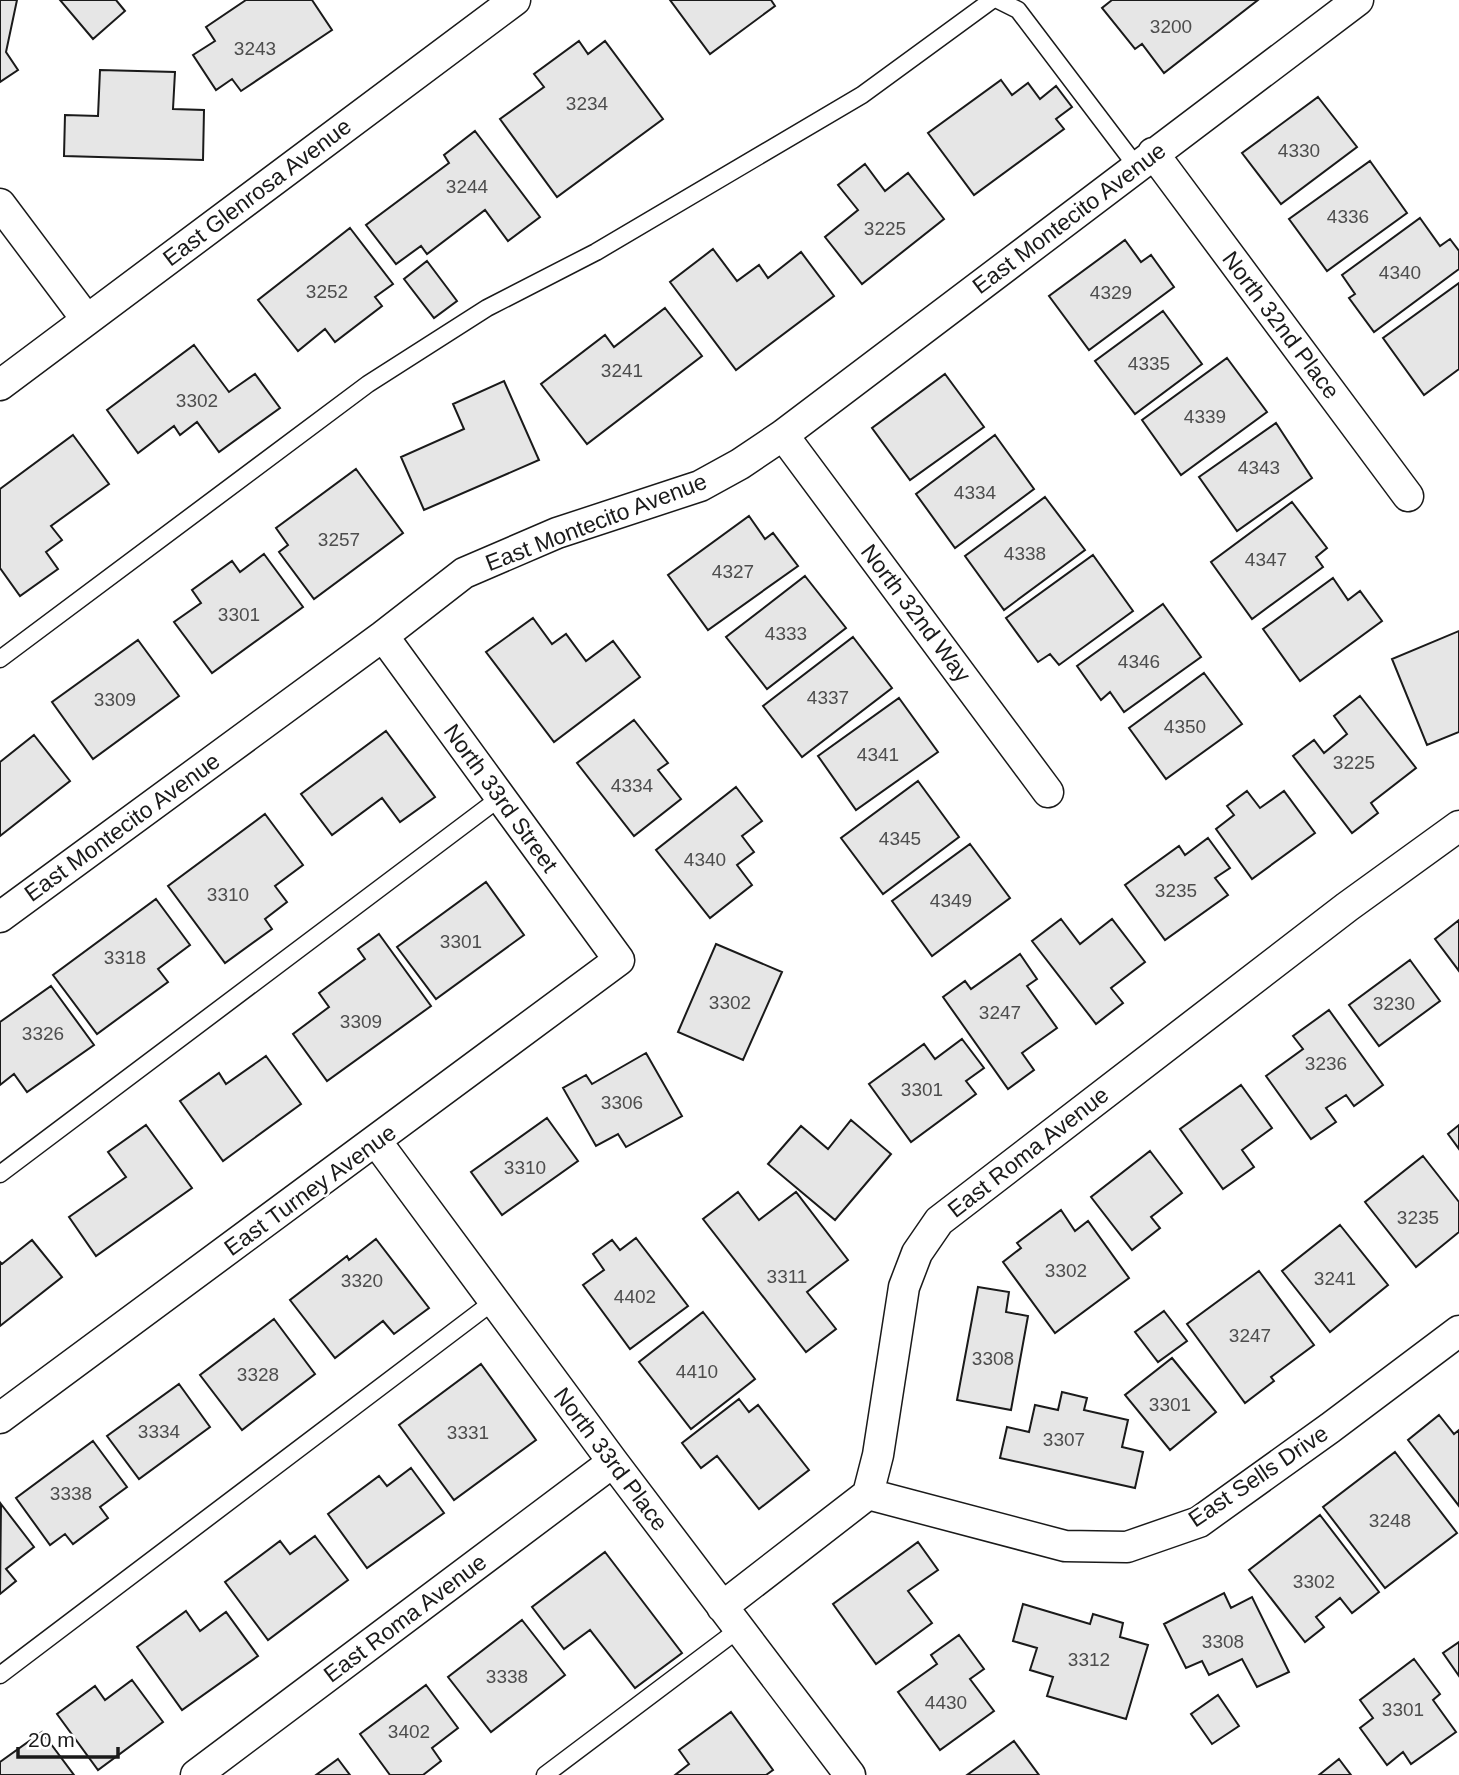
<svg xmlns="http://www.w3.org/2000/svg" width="1459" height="1775" font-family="Helvetica,sans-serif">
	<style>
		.building { fill: #e6e6e6; stroke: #1a1a1a; stroke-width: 2 }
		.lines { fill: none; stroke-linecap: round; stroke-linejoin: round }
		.lane-casing { stroke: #1a1a1a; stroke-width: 19 }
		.street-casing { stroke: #1a1a1a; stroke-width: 33 }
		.lane { stroke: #fff; stroke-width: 16 }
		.street { stroke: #fff; stroke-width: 30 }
		.labels { text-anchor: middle; stroke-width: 5; stroke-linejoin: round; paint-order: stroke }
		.number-label { font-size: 19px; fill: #4d4d4d }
		.street-label { font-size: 23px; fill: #1a1a1a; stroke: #fff }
	</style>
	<rect width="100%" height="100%" fill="#fff"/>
	<path class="building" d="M0,0h17l-11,52 12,18 -18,12z
		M60,0h56l9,11 -32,28z
		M246,0h66l20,30 -91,61 -9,-12 -16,11 -23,-35 22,-14 -9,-14z
		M670,0h101l4,6 -65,48z
		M1112,0h146l-94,73 -22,-29 -7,5 -33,-41z
		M579,41l9,13 17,-13 58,78 -106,78 -57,-78 44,-32 -10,-13z
		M100,70l75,2 -2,37 31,1 -1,50 -139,-4 1,-41 33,1z
		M1001,80l11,15 16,-12 12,16 16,-13 16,21 -16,12 8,10 -90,66 -46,-62z
		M1318,97l39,50 -76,57 -39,-51z
		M475,131l65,86 -32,24 -23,-31 -58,44 -6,-8 -25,18 -30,-39 83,-62 -5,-8z
		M1370,161l37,52 -80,58 -38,-52z
		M865,164l20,27 23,-18 36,46 -82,65 -37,-47 33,-27 -20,-25z
		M1420,218l20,28 10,-7 9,12v18l-85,63 -25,-34 6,-4 -13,-19z
		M350,228l43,56 -18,13 7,9 -47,36 -10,-13 -27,22 -40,-51z
		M1125,240l16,22 10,-7 23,32 -85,63 -40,-54z
		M713,249l24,32 22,-16 9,13 33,-26 33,44 -98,74 -66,-88z
		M427,261l30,40 -23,17 -30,-39z
		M1459,283v86l-35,26 -41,-57z
		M665,308l37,48 -115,88 -46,-60 64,-49 9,12z
		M1163,311l39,53 -67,50 -40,-53z
		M194,345l35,47 26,-18 25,34 -61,44 -22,-30 -17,13 -6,-9 -36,27 -31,-43z
		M1227,358l40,54 -86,63 -39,-55z
		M945,374l39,53 -74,53 -38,-52z
		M504,381l35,79 -115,50 -23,-53 63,-28 -11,-25z
		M1276,423l36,55 -75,53 -38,-54z
		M73,435l36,49 -58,42 11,14 -16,12 12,17 -38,27 -20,-28v-79z
		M995,435l39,54 -79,59 -39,-54z
		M356,469l47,64 -89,66 -35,-47 9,-7 -12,-17z
		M1045,497l40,53 -81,60 -39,-54z
		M1292,502l35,46 -11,9 7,10 -71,52 -41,-57z
		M749,516l16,23 8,-6 25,33 -90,64 -40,-55z
		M264,554l39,53 -91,66 -38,-51 27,-19 -9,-13 40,-29 8,11z
		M1093,555l40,56 -74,54 -9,-11 -12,8 -32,-44z
		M805,576l41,52 -79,61 -41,-52z
		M1333,578l15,22 12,-9 22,30 -82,60 -37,-52z
		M1163,604l38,53 -77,55 -14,-20 -9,8 -24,-34z
		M533,618l19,26 14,-10 20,27 27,-20 27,36 -86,65 -68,-90z
		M1459,631v101l-32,13 -35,-86z
		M853,637l39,51 -90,69 -39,-51z
		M138,640l41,56 -86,63 -41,-57z
		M1204,673l38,51 -76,55 -37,-51z
		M1360,696l56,72 -45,35 7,10 -26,20 -59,-77 21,-16 10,13 23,-19 -13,-18z
		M899,698l39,54 -82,58 -38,-54z
		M634,720l34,43 -10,7 23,29 -47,37 -57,-73z
		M386,731l49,66 -35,25 -18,-24 -50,37 -31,-41z
		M34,735l36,46 -70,55v-74z
		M918,781l41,56 -76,57 -42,-56z
		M736,787l26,34 -20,15 12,16 -17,13 15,20 -42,33 -54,-68z
		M1247,791l13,17 24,-17 31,42 -63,46 -36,-50 18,-14 -7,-9z
		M265,814l38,51 -28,21 12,16 -22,17 7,10 -47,34 -57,-77z
		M1208,838l22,30 -15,10 13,17 -63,45 -40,-55 54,-39 6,9z
		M970,844l40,54 -78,58 -40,-55z
		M486,882l38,53 -88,64 -39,-52z
		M156,899l34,46 -32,24 10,13 -71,52 -44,-59z
		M1061,919l19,25 32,-25 33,43 -34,26 12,15 -27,21 -64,-83z
		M1459,920v51l-24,-32z
		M379,934l52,72 -104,75 -34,-47 36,-27 -10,-14 46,-34 -7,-10z
		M716,944l66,28 -39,88 -65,-28z
		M1020,954l17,25 -10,7 30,42 -35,25 12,17 -26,19 -65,-92 22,-16 6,8z
		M1410,960l30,41 -61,45 -30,-41z
		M51,986l43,59 -67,47 -13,-18 -14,11v-63z
		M1329,1010l54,75 -29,21 -8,-11 -20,13 10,14 -25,17 -45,-63 37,-27 -10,-13z
		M962,1039l22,29 -18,13 10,13 -65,48 -42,-58 55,-40 11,15z
		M646,1053l36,63 -56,31 -8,-13 -22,12 -33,-58 23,-13 6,9z
		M266,1056l35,48 -78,57 -43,-60 39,-28 7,11z
		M1241,1085l31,43 -30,22 12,17 -31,22 -43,-60z
		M547,1118l31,43 -76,54 -31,-43z
		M851,1120l40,34 -56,66 -67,-56 33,-38 27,23z
		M146,1125l46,63 -96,68 -27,-39 57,-40 -18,-25z
		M1459,1125v24l-11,-15z
		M1150,1151l32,42 -31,24 9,11 -28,22 -41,-53z
		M1423,1156l36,46v30l-43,35 -51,-65z
		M738,1192l21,28 37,-28 52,68 -41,32 29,37 -30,23 -103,-133z
		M1061,1210l14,21 13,-10 41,57 -74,55 -52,-71 18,-14 -4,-5z
		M1340,1225l48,60 -58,47 -48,-61z
		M636,1238l52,68 -58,43 -47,-64 21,-15 -11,-16 19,-14 8,10z
		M376,1239l53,69 -35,26 -11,-13 -48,37 -45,-58 57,-44 2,4z
		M32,1240l30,37 -62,49v-64l2,2z
		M1259,1271l55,74 -43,32 3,4 -29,22 -58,-79z
		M978,1287l31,5 -3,20 22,4 -17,94 -54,-10z
		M1164,1311l23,30 -29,21 -23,-30z
		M703,1312l52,67 -64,50 -52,-67z
		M274,1319l41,55 -73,56 -42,-55z
		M1172,1358l44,54 -46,38 -45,-55z
		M481,1364l55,76 -82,60 -55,-75z
		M179,1384l31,43 -71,52 -32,-43z
		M1062,1392l25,6 -3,12 44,10 -6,27 21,5 -8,36 -135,-30 7,-31 22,5 6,-27 23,5z
		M739,1399l10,13 9,-7 51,65 -50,39 -42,-53 -16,12 -19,-25z
		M1439,1415l15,19 5,-4v76l-51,-66z
		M93,1441l34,46 -27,20 8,11 -35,26 -8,-10 -15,11 -34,-47z
		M1395,1452l62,81 -72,55 -62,-81z
		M411,1468l33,45 -77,55 -39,-54 51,-38 8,10z
		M1,1504l33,43 -28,22 10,12 -16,13z
		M1320,1515l59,77 -27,21 -12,-15 -24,19 8,10 -19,15 -56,-72z
		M315,1536l33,44 -80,60 -43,-58 55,-41 10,13z
		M918,1542l20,28 -30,21 24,32 -56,41 -43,-60z
		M605,1552l77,101 -47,35 -45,-58 -26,19 -32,-42z
		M1224,1593l7,15 21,-11 37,75 -32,15 -15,-28 -33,16 -7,-14 -16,7 -22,-44z
		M1023,1604l67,20 3,-10 30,9 -3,14 28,8 -22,74 -79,-23 6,-19 -23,-7 7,-22 -24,-7z
		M186,1611l14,20 26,-19 32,44 -76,54 -45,-63z
		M522,1620l43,55 -74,57 -43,-55z
		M959,1635l25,34 -14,10 24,32 -54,39 -42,-58 39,-28 -6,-9z
		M1459,1642v34l-16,-23z
		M1414,1659l26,35 -7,6 23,32 -45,32 -8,-12 -16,13 -27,-37 13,-10 -13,-18z
		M132,1680l31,42 -65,48 -41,-56 38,-28 10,14z
		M426,1685l32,43 -26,20 9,13 -18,14h-33l-30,-41z
		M1218,1695l21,31 -27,18 -21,-30z
		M731,1712l42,58 -7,5h-91l14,-11 -10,-14z
		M42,1732l32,43h-74v-13z
		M1014,1741l25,34h-72z
		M338,1759l12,16h-34z
		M1339,1759l12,16h-32z"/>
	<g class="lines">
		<defs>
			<path id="lane" d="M998,0l20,10 119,157
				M0,659l368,-275 119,-76 109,-56 266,-157 130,-95
				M0,1174l501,-377
				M0,1675l494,-374
				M545,1775l194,-146"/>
			<path id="street" d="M1153,153l255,343
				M0,204l87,116
				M0,385l515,-385
				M783,435l265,357
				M0,917l383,-281 81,-63 93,-40 143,-47 40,-22 43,-29 575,-435
				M376,1141l237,321 237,313
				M0,1418l619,-458 -236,-324
				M868,1494l197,52 62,1 72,-25 131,-94 129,-97
				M722,1607l146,-113 10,-39 26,-168 13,-34 22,-32 408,-314 112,-81
				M196,1775l417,-313"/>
		</defs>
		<use href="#lane" class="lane-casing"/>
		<use href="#street" class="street-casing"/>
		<use href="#lane" class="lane"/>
		<use href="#street" class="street"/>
	</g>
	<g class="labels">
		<g class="number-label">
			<text x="1171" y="33">3200</text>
			<text x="255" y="55">3243</text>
			<text x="587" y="110">3234</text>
			<text x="1299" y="157">4330</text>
			<text x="467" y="193">3244</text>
			<text x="1348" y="223">4336</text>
			<text x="885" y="235">3225</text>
			<text x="1400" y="279">4340</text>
			<text x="327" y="298">3252</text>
			<text x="1111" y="299">4329</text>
			<text x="1149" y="370">4335</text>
			<text x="622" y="377">3241</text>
			<text x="197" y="407">3302</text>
			<text x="1205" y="423">4339</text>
			<text x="1259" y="474">4343</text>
			<text x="975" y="499">4334</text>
			<text x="339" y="546">3257</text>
			<text x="1025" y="560">4338</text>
			<text x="1266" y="566">4347</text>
			<text x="733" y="578">4327</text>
			<text x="239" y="621">3301</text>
			<text x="786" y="640">4333</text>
			<text x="1139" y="668">4346</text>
			<text x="828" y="704">4337</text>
			<text x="115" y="706">3309</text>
			<text x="1185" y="733">4350</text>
			<text x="878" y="761">4341</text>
			<text x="1354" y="769">3225</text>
			<text x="632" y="792">4334</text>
			<text x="900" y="845">4345</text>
			<text x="705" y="866">4340</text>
			<text x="1176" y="897">3235</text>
			<text x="228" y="901">3310</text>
			<text x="951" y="907">4349</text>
			<text x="461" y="948">3301</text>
			<text x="125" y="964">3318</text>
			<text x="730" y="1009">3302</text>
			<text x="1394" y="1010">3230</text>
			<text x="1000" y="1019">3247</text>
			<text x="361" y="1028">3309</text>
			<text x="43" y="1040">3326</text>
			<text x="1326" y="1070">3236</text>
			<text x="922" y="1096">3301</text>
			<text x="622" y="1109">3306</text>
			<text x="525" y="1174">3310</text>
			<text x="1418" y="1224">3235</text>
			<text x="1066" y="1277">3302</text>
			<text x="787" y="1283">3311</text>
			<text x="1335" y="1285">3241</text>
			<text x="362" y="1287">3320</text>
			<text x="635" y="1303">4402</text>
			<text x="1250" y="1342">3247</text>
			<text x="993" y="1365">3308</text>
			<text x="697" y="1378">4410</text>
			<text x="258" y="1381">3328</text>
			<text x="1170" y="1411">3301</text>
			<text x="159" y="1438">3334</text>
			<text x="468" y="1439">3331</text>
			<text x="1064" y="1446">3307</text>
			<text x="71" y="1500">3338</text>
			<text x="1390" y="1527">3248</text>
			<text x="1314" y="1588">3302</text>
			<text x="1223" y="1648">3308</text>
			<text x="1089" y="1666">3312</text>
			<text x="507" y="1683">3338</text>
			<text x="946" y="1709">4430</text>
			<text x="1403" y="1716">3301</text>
			<text x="409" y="1738">3402</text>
		</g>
		<g class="street-label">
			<text transform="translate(257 192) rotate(-37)" y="8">East Glenrosa Avenue</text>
			<text transform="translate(1069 218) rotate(-37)" y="8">East Montecito Avenue</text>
			<text transform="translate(1281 325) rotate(53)" y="8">North 32nd Place</text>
			<text transform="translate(596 522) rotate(-21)" y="8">East Montecito Avenue</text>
			<text transform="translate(916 613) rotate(53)" y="8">North 32nd Way</text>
			<text transform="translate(501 798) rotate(54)" y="8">North 33rd Street</text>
			<text transform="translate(122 827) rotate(-36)" y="8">East Montecito Avenue</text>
			<text transform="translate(1028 1152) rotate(-38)" y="8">East Roma Avenue</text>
			<text transform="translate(310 1190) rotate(-36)" y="8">East Turney Avenue</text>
			<text transform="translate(611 1459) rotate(53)" y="8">North 33rd Place</text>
			<text transform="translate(1258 1476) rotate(-34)" y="8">East Sells Drive</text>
			<text transform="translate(405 1618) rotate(-37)" y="8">East Roma Avenue</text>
		</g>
	</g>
	<path d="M18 1747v10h100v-10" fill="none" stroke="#1a1a1a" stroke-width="3.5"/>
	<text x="28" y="1747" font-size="21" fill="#1a1a1a" stroke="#ffffff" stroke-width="5" paint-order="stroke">20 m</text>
</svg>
